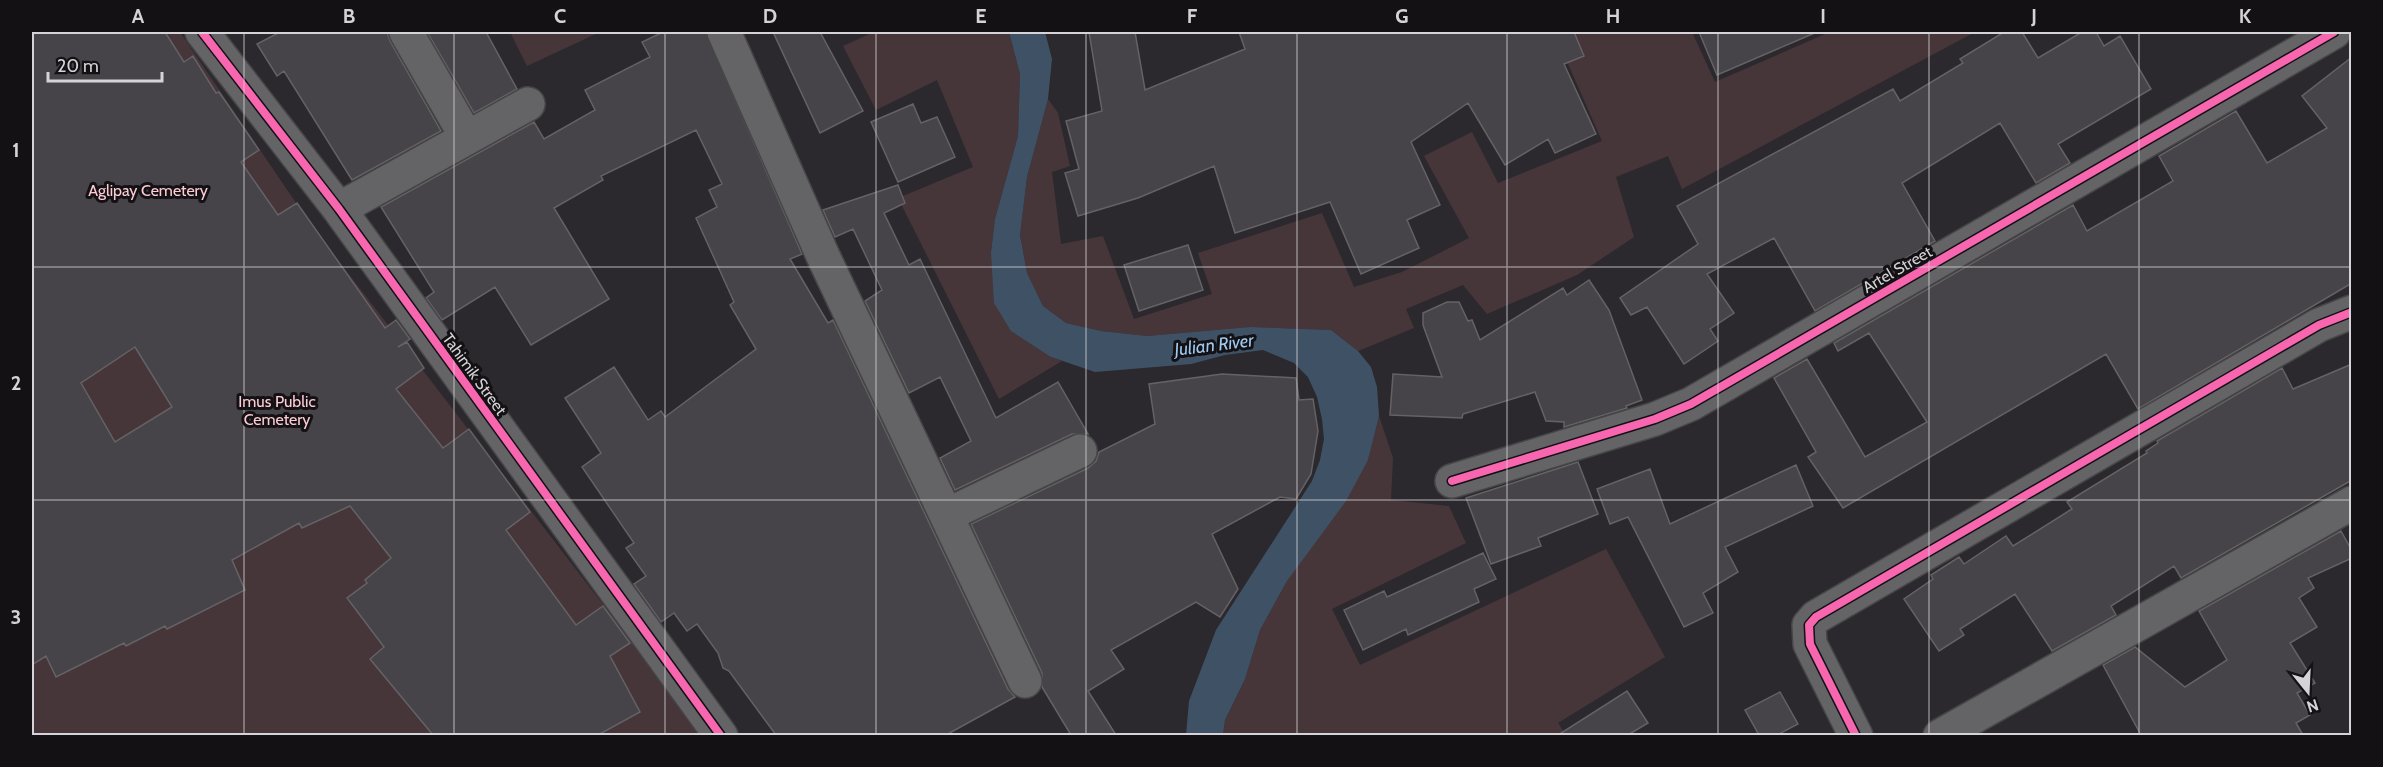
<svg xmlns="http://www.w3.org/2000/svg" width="2383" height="767" font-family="Cabin,sans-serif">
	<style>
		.green { fill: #473639 }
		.water { fill: #3f5265 }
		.building { fill: #464448; stroke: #646265; stroke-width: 1.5; fill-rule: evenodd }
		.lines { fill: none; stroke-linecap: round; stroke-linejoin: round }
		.minor-casing { stroke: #464547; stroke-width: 36 }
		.minor { stroke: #646466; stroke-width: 33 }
		.cycleway-casing { stroke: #131114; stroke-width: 11 }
		.cycleway { stroke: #f766af; stroke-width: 8 }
		.grid { fill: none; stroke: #d5d3d7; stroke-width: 1.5; stroke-opacity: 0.55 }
		.labels { text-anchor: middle; stroke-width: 6; stroke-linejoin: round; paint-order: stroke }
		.park-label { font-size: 16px; fill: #feccd5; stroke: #131114 }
		.street-label { font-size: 16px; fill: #d5d3d7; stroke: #131114 }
		.water-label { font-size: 18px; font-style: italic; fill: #9ec9f0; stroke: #131114 }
		.neatline { fill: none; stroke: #d5d3d7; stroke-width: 2 }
		.grid-label { font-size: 20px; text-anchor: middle; font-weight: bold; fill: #d5d3d7 }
	</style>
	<rect width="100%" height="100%" fill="#2b292d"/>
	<path class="green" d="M32,32h25l7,9 15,-9h101l131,193 391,508 -670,2z
		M510,32h90l-73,34z
		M874,32h135l11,42 -2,62 -23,83 -4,33 60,105 11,4 -63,38 -101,-201 75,-31 -36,-87 -61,30 -33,-64z
		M1554,32h138l23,50 115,-50h145l-293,157 -14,-33 -52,21 18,60 -57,38 -90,39 -24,-29 -57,24 8,19 -56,23 -27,-21 -81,-3 -103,9 -46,-5 -35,-8 -23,-17 -16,-33 -7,-38 7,-58 21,-78 10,14 12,53 -18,6 9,72 42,-8 31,83 78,-25 -14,-41 124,-40 32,74 48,-15 67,-34 -45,-82 48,-24 26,51 104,-42z
		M1379,416l14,42 -2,42 58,6 17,37 -134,66 28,56 246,-116 59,108 -107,66 8,12 -343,1 2,-16 20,-41 15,-49 27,-49 81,-121z"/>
	<path class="water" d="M1009,32h36l7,27 -4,40 -21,78 -7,58 7,38 16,33 23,17 35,8 46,5 103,-9 81,3 27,21 13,16 6,20 2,29 -11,44 -22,41 -59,80 -27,49 -15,49 -20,41 -2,15h-37l3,-34 27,-71 96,-149 8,-21 4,-21 -2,-20 -5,-22 -9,-20 -14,-14 -31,-13 -38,5 -34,9 -96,8 -44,-15 -40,-26 -17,-28 -3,-51 4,-33 23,-83 2,-62z"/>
	<path class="building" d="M32,32h133l19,30 9,-6 23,37 3,-1 40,58 -18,12 37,53 19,-12 88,125 11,-8 14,19 -12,8 9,-5 17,26 -28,21 47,59 26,-19 61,83 -24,18 70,95 27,-19 27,37 -20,13 30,56 -42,23h-165l-63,-76 14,-12 -37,-49 20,-15 -2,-3 26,-22 -41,-52 -48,22 -3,-5 -67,37 13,30 -78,39 -2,-3 -39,20 -2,-3 -68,34 -10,-21 -14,9zM135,347l37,60 -57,35 -34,-59z
		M280,32h107l3,9 51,90 -89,49 -68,-109 -7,5 -20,-32z
		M427,32h59l31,57 -43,24z
		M663,32h43l96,222 -12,5 38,64 5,-3 175,369 7,8 -69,38h-170l-47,-64 -6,-3 -5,-15 -21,-29 -10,7 -13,-18 -13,9 -27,-38 12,-8 -20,-28 8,-5 -52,-76 19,-14 -36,-55 49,-31 34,53 13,-9 4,6 91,-68 -26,-44 4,-3 -38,-84 21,-11 -8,-17 13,-6 -26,-54 -95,46 2,4 -49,28 55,91 -78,46 -36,-58 -53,33 -16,-22 8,-6 -53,-85 153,-85 10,17 51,-29 -10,-20 65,-33 -8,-15z
		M773,32h47l43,79 -43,22z
		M1089,32h46l10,58 100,-41 -6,-17h335l10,24 -20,8 32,70 -41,19 -7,-14 -43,26 -37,-62 -57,39 29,63 -33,15 12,28 -58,26 -31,-72 -95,31 -21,-67 -76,32 -60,18 -13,-43 14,-4 -13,-48 36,-10z
		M1699,32h118l-100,43z
		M2004,32h18l16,26 44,-26h14l8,14 16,-10 31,53 -93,55 12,19 -34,20 -36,-60 -98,60 33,58 -120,70 -41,-73 -67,36 27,39 -24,16 8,12 -34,23 -37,-57 -16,8 -11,-17 78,-54 -21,-38 216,-117 7,12 63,-38 -3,-4z
		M2352,57v226l-214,126 -32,-55 -263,154 -35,-51 8,-5 -42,-74 33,-19 58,98 62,-35 -58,-89 -31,18 -4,-8 239,-138 14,26 86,-50 -14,-25 77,-45 31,52 60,-35 -25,-32z
		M913,104l8,19 16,-6 18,40 -57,25 -27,-60z
		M898,185l7,18 -21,10 25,52 11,-6 76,159 62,-36 30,52h-16l-117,56 -15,-32 31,-17 -31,-64 -31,16 -44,-92 17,-11 -29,-61 -18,8 -12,-27z
		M1188,245l15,45 -64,21 -15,-46z
		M1589,280l20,30 33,90 -16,6 1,2 -63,19v-5l-18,-1 -11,-29 -72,22 -1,4 -72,-3 3,-41 49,3 -19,-52v-12l24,-11h12l9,19 4,-1 8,20 83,-52 4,7z
		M2352,364v116l-171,98 -7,-12 -63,40 5,9 -64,36 -37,-57 -55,35 4,6 -25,16 -35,-52 29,-20 -2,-4 28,-18 5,7 42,-28 7,10 59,-37 -5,-7 80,-49 -1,-2 12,-8 -1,-2 125,-73 11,21z
		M1222,374l74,4 3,22 14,-1 5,32 -7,43 -15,25 -16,-2 -68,37 26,55 -18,28 -24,-15 -85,48 13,19 -36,22 28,44h-45l-29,-48v-14l-71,-149 117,-56 8,-7 3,-9 56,-28 -6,-40z
		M1578,462l20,52 -60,24 3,8 -50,18 -25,-66z
		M1796,465l17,41 -88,41 13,25 -35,21 10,20 -29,14 -56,-110 -18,7 -13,-35 53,-20 20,55z
		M2341,531l11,20v7l-44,20 6,10 -15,10 18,29 -27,16 25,40 -18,10 13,22 -14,8 7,12h-162l-38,-70 32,-18 50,40 42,-27 -28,-49z
		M1483,553l13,26 -22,10 5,13 -71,33 -2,-6 -43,21 -19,-40 40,-19 3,6z
		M1627,691l21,32 -20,12h-70z
		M1780,692l18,32 -21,11h-18l-14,-25z"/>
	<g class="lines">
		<defs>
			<path id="minor" d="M202,32l137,177 382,527
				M406,32l61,106
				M724,32l99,224 202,425
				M339,209l189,-105
				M1452,481l203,-62 36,-15 643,-372
				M947,515l133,-64
				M1856,736l-46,-92 -1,-19 7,-8 503,-292 33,-13
				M1940,736l412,-233"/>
		</defs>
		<use href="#minor" class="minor-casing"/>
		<use href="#minor" class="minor"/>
		<defs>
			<path id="cycleway" d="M202,32l137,177 382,527
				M1452,481l203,-62 36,-15 643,-372
				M1856,736l-46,-92 -1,-19 7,-8 503,-292 33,-13"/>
		</defs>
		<use href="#cycleway" class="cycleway-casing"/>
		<use href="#cycleway" class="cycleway"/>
	</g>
	<path class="grid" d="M244,32v704M454,32v704M665,32v704M876,32v704M1086,32v704M1297,32v704M1507,32v704M1718,32v704M1929,32v704M2139,32v704M32,267h2320M32,500h2320"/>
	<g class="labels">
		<g class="park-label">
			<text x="148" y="196">Aglipay Cemetery</text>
			<text x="277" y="407">Imus Public<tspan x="277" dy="18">Cemetery</tspan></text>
		</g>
		<g class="street-label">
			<text transform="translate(1897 269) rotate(-30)" y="6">Artel Street</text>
			<text transform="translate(475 374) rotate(54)" y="6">Tahimik Street</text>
		</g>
		<g class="water-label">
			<text transform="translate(1214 345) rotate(-7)" y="6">Julian River</text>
		</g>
	</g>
	<rect width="2383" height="767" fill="none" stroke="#131114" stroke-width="66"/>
	<g transform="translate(2308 692) rotate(162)" stroke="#131114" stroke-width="4.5" paint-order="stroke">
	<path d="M0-4.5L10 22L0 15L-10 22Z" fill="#d5d3d7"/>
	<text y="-9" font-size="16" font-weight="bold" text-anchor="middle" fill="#d5d3d7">N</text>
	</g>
	<path d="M48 72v9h114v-9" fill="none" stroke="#d5d3d7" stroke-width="3"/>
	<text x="57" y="72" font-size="18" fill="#d5d3d7" stroke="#131114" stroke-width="4.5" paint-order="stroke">20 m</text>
	<rect x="33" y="33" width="2317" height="701" class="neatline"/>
	<g class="grid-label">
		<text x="138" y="23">A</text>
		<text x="349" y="23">B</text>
		<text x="560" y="23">C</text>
		<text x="770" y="23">D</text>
		<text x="981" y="23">E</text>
		<text x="1192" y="23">F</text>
		<text x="1402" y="23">G</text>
		<text x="1613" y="23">H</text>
		<text x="1823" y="23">I</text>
		<text x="2034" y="23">J</text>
		<text x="2245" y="23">K</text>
		<text x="16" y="157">1</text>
		<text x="16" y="390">2</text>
		<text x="16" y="624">3</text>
	</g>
</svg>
